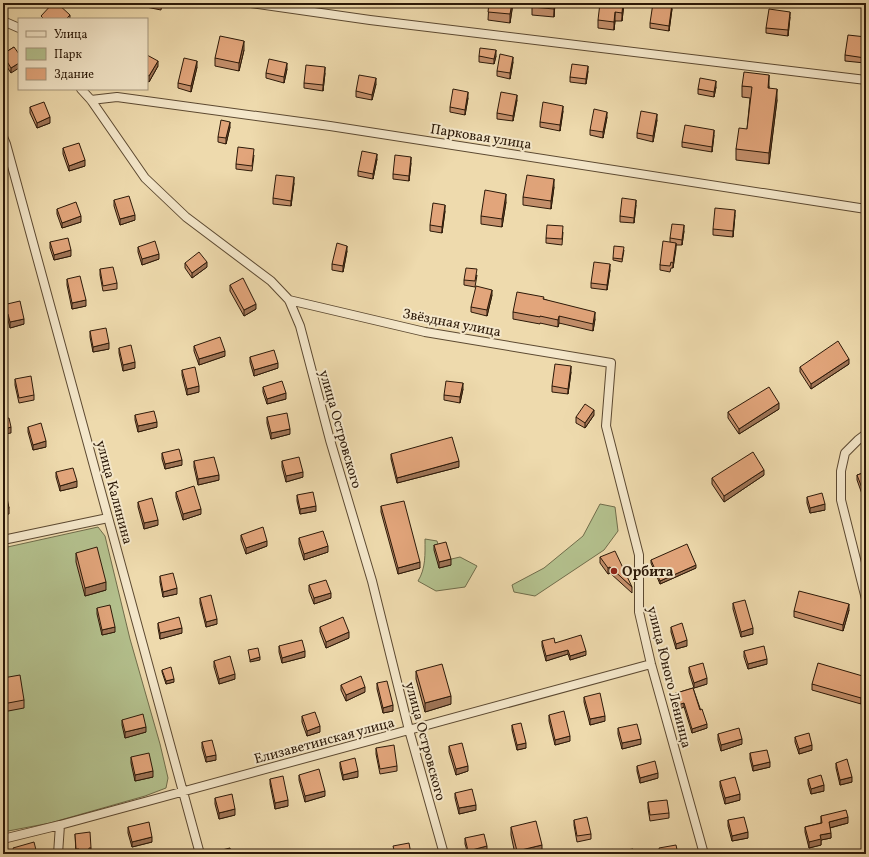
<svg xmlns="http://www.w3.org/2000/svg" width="869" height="857" font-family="Vollkorn,serif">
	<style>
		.green { fill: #b4c18e; stroke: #706d4b }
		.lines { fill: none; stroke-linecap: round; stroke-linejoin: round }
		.street-casing { stroke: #5c4931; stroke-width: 10 }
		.street { stroke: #f4e7ca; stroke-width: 8 }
		.wall { fill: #c28e6a; stroke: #2c1908 }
		.shaded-wall { fill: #9e7456; stroke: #2c1908 }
		.building { fill: #e2a57b; stroke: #2c1908 }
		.poi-dot { fill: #8f2418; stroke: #f4e7ca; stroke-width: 1.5 }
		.labels { text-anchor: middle; stroke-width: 4; stroke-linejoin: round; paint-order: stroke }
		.street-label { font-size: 14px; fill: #2c1908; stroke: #f4e7ca }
		.poi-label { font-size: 14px; font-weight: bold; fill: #2c1908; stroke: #f4e7ca; text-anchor: start }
	</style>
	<rect width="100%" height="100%" fill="#eedaad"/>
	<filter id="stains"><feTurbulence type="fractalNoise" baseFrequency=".005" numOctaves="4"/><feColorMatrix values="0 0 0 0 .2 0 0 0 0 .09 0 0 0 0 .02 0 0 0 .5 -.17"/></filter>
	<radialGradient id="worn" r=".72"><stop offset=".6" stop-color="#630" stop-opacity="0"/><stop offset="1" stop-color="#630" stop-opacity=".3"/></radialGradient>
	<path class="green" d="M600,504l15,3 3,24 -14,19 -69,46 -21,-4 -2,-7 32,-17 39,-32z
		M98,527l7,9 25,103 30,105 8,34 -2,10 -21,8 -95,27 -47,9v-284z
		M425,539l12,2 6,20 17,-4 17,9 -12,21 -29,4 -18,-10c8,-13 7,-27 7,-42z"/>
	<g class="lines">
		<defs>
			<path id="street" d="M251,3l119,17 496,60
				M3,21l16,7
				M81,89l10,11 54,78 41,39 85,64 18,19 11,26 30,114 42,141 37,149 35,124
				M91,100l26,-3 213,29 536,83
				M3,137l3,7 194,710
				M289,300l136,32 186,31 -5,63 33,129v57l12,52 53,190
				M866,434l-8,6 -13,13 -4,18v29l25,99
				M3,540l105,-22
				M3,839l57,-14 591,-161
				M58,854l2,-29"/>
		</defs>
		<use href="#street" class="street-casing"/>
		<use href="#street" class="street"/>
	</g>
	<path class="wall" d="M146,3h16l-1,7 -15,-3z
		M489,3h24l-3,20 -22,-3z
		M555,3l-1,14 -22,-2v-8z
		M624,3l-2,18h-7l-1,9 -16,-2v-8z
		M672,9l-3,22 -19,-3v-5z
		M790,17l-2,19 -22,-3v-5z
		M866,37v17l-1,9 -20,-2v-6z
		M14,47l-3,26 -8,-12v-7z
		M244,50l-5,21 -24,-5v-8z
		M147,55l11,11 -9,16 -2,-1z
		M479,56h17l-2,8 -15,-2z
		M513,62l-3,17 -13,-3v-5z
		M197,67l-6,25 -13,-4v-5z
		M287,69l-3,14 -18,-5v-5z
		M588,71l-2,13 -16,-2v-5z
		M325,73l-2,18 -19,-3v-5z
		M376,84l-4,16 -16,-3v-6z
		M742,86h27v2l8,12 -8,64 -33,-4v-11l11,-20 3,-31 -8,-1z
		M716,87l-2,10 -16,-3v-5z
		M468,98l-3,17 -15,-3v-5z
		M517,100l-4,21 -16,-2v-6z
		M30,107l20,16 -13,5 -7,-15z
		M563,111l-3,20 -20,-4v-5z
		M607,117l-4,21 -13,-3v-5z
		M657,120l-4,22 -16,-4v-5z
		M230,127l-4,17 -8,-2v-5z
		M714,135l-2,17 -30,-5v-5z
		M63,148l22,18 -16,5 -6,-17z
		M254,155l-2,16 -16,-2v-5z
		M377,159l-4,20 -15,-3v-5z
		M411,163l-2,18 -16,-2v-5z
		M294,183l-3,23 -18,-2v-6z
		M554,187l-3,22 -28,-4v-8z
		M114,200l21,20 -15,5 -6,-19z
		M506,202l-4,25 -21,-3v-8z
		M636,205l-2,18 -14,-1v-6z
		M57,209l24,13 -19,6 -5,-14z
		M445,211l-3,22 -12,-2v-6z
		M735,215l-2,22 -20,-2v-6z
		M684,231l-2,14h-6l-3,23h-2l-1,4 -10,-2v-5l10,-23v-4z
		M563,232l-1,13 -16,-2v-5z
		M50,242l21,14 -17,4 -4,-12z
		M138,247l21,12 -17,6 -4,-13z
		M624,250l-2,12 -9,-2v-2z
		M347,251l-4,21 -11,-2v-6z
		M185,263l22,4 -15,11 -7,-10z
		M100,269l17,14v6l-14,2 -3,-16z
		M610,270l-3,20 -16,-2v-5z
		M477,275l-2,12 -11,-2v-5z
		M67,279l19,27 -14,3 -5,-24z
		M230,285l26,24 -12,7 -14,-25z
		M492,295l-5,21 -16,-4v-5z
		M544,299l51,20 -2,12 -34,-8 -1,4 -18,-4v1l-27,-5v-7z
		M3,305l21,19 -14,4 -2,-8 -5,1z
		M90,331l19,18 -16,3 -3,-15z
		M194,346l31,10 -26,9 -5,-14z
		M119,348l16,20 -12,3 -4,-18z
		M250,357l28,11 -24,8 -4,-14z
		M849,364l-38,25 -11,-17v-5z
		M182,370l17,22 -12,3 -5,-20z
		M571,372l-3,22 -16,-2v-6z
		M866,378v9l-2,-2v-6z
		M15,379l19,16v5l-15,3 -4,-18z
		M263,387l23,12 -19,5 -4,-12z
		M463,389l-3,14 -16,-3v-5z
		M779,409l-40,25 -11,-16v-6z
		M135,415l22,12 -19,5 -3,-12z
		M594,415l-9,13 -9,-5v-6z
		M267,417l23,17 -19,5 -4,-16z
		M28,427l18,20 -13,3 -5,-18z
		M162,453l20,12 -17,4 -3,-10z
		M391,454l68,13 -62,16 -6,-24z
		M194,461l25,19 -21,5 -4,-18z
		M282,461l21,16 -17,5 -4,-15z
		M56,472l21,15 -17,4 -4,-14z
		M866,472l-4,22 -5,-14v-5z
		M764,475l-40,27 -12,-18v-6z
		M3,488l6,20v6l-6,1z
		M176,492l25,22 -18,6 -7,-23z
		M297,495l19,16 -16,3 -3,-13z
		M807,497l18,13 -15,3 -3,-10z
		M138,502l20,23 -14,4 -6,-22z
		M381,506l39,62 -22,6 -17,-62z
		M241,535l26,11 -21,8 -5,-14z
		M299,538l29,14 -24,8 -5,-16z
		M434,545l17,20 -12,3 -5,-18z
		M76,553l30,37 -21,6 -9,-34z
		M600,557l32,30v6l-22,-20 -2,1 -8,-11z
		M651,560l45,8 -36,16 -9,-21z
		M160,576l17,18 -14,3 -3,-15z
		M309,585l22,13 -17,6 -5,-13z
		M200,598l17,26 -11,3 -6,-24z
		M733,603l20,31 -12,3 -8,-28z
		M97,608l18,24 -13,3 -5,-21z
		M849,610l-6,21 -49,-14v-6z
		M158,623l24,10 -22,6 -2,-11z
		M320,627l29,11 -23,10 -6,-16z
		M671,627l16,19 -11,3 -5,-17z
		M542,641l13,2 31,12 -16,5 -2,-6 -22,7 -4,-15z
		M279,646l26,11 -23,6 -3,-11z
		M744,651l23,13 -19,5 -4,-12z
		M214,661l21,18 -16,5 -5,-17z
		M689,667l18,17 -13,4 -5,-16z
		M162,670l12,12 -8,2 -4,-12z
		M416,671l35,33 -26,8 -9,-33z
		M866,677v10l-5,17 -49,-14v-6z
		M3,678l21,22v8l-21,4z
		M377,683l16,28 -10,2 -6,-24z
		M341,685l24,7 -19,9 -5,-11z
		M693,688l14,40 -15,5 -8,-26 -10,4 -4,-11v-5z
		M584,697l21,24 -15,4 -6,-23z
		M549,715l21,26 -15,4 -6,-24z
		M302,716l18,16 -13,4 -5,-14z
		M122,720l24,12 -21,6 -3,-13z
		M512,725l14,23 -9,2 -5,-20z
		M618,728l23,16 -19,5 -4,-15z
		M718,734l24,10 -21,7 -3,-11z
		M795,737l17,13 -13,4 -4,-12z
		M202,742l14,18 -10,2 -4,-14z
		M449,746l19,25 -12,4 -7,-23z
		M376,748l21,18v5l-17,3 -4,-20z
		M750,753l20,14 -17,4 -3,-12z
		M131,757l22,20 -18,4 -4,-18z
		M340,762l18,15 -15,3 -3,-13z
		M836,763l16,19 -12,3 -4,-17z
		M637,766l21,12 -18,5 -3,-12z
		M299,775l26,21 -20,6 -6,-22z
		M270,779l18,27 -13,3 -5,-25z
		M808,779l16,12 -13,3 -3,-10z
		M720,781l20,19 -15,4 -5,-18z
		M455,793l21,17 -17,4 -4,-16z
		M215,798l20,17 -16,4 -4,-15z
		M648,802l21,11v5l-19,3 -2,-13z
		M821,816l27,7 -18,5 1,10 -10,2v5l-12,3 -4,-16v-5l16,-4z
		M574,820l17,14v5l-14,3 -3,-17z
		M728,820l20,18 -16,3 -4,-15z
		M128,827l24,15 -20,5 -4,-14z
		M511,827l31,26 -5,1h-22l-4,-19z
		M75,834l16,14v4l-15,2z
		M465,838l22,14 -9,2h-10l-3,-10z"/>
	<path class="shaded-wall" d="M512,3h1l-3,20v-9z
		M554,3h1l-1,14z
		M623,3h1l-2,18v-8z
		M672,4v5l-3,22v-5z
		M615,12v9l-1,9v-8z
		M790,12v5l-2,19v-6z
		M70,15v4h-4z
		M244,41v9l-5,21v-8z
		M496,50v6l-2,8v-5z
		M513,57v5l-3,17v-6z
		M158,61v5l-9,16v-6z
		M197,61v6l-6,25v-6z
		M19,63v5l-8,5v-5z
		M287,63v6l-3,14v-6z
		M588,66v5l-2,13v-5z
		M325,67v6l-2,18v-6z
		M769,75v11l-1,13v-11z
		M376,78v6l-4,16v-5z
		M716,81v6l-2,10v-5z
		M777,89v11l-8,64v-11z
		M468,92v6l-3,17v-5z
		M517,95v5l-4,21v-5z
		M563,106v5l-3,20v-6z
		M607,112v5l-4,21v-6z
		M657,114v6l-4,22v-6z
		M50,117v6l-13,5v-5z
		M230,122v5l-4,17v-6z
		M714,130v5l-2,17v-5z
		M377,154v5l-4,20v-5z
		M411,157v6l-2,18v-5z
		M85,160v6l-16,5v-5z
		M294,177v6l-3,23v-5z
		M554,179v8l-3,22v-8z
		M506,194v8l-4,25v-8z
		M636,200v5l-2,18v-5z
		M445,205v6l-3,22v-6z
		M735,210v5l-2,22v-6z
		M135,215v5l-15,5v-6z
		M81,216v6l-19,6v-5z
		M684,225v6l-2,14v-5z
		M676,243v6l-3,19v-5z
		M347,246v5l-4,21v-6z
		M71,250v6l-17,4v-5z
		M159,254v5l-17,6v-6z
		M207,262v5l-15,11v-5z
		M610,264v6l-3,20v-5z
		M492,290v5l-5,21v-6z
		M86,300v6l-14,3v-6z
		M256,304v5l-12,7v-6z
		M595,312v7l-2,12v-7z
		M8,314v6l-5,1v-6z
		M559,316v7l-1,4v-7z
		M24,319v5l-14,4v-6z
		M109,343v6l-16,3v-5z
		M225,351v5l-26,9v-6z
		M849,359v5l-38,25v-5z
		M135,362v6l-12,3v-6z
		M278,363v5l-24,8v-6z
		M571,366v6l-3,22v-5z
		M463,383v6l-3,14v-6z
		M199,386v6l-12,3v-6z
		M286,393v6l-19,5v-5z
		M779,403v6l-40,25v-5z
		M594,410v5l-9,13v-5z
		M157,422v5l-19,5v-6z
		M11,427v6l-6,1v2l-2,1v-6l2,-2z
		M290,429v5l-19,5v-6z
		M46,441v6l-13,3v-5z
		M182,460v5l-17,4v-5z
		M459,461v6l-62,16v-5z
		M764,470v5l-40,27v-6z
		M303,472v5l-17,5v-6z
		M219,475v5l-21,5v-6z
		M77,481v6l-17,4v-5z
		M866,487v5l-4,2v-6z
		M825,504v6l-15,3v-5z
		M316,506v5l-16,3v-5z
		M201,509v5l-18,6v-6z
		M158,520v5l-14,4v-6z
		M267,541v5l-21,8v-6z
		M328,546v6l-24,8v-6z
		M451,559v6l-12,3v-6z
		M420,562v6l-22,6v-6z
		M696,565v3l-36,16v-3z
		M610,567v6l-2,1v-6z
		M106,582v8l-21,6v-8z
		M177,588v6l-14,3v-5z
		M331,593v5l-17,6v-6z
		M849,604v6l-6,21v-6z
		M217,619v5l-11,3v-5z
		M115,627v5l-13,3v-5z
		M182,628v5l-22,6v-6z
		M753,628v6l-12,3v-5z
		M349,632v6l-23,10v-6z
		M687,640v6l-11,3v-5z
		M568,650v4l-22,7v-5z
		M305,651v6l-23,6v-5z
		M586,651v4l-16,5v-4z
		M260,657v3l-10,2v-2z
		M767,659v5l-19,5v-5z
		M235,674v5l-16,5v-5z
		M707,678v6l-13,4v-5z
		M174,679v3l-8,2v-3z
		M866,681v6l-5,17v-6z
		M365,687v5l-19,9v-6z
		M451,696v8l-26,8v-9z
		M684,703v4l-10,4v-5z
		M393,705v6l-10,2v-5z
		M605,716v5l-15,4v-6z
		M707,724v4l-15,5v-4z
		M320,726v6l-13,4v-5z
		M146,727v5l-21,6v-6z
		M570,736v5l-15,4v-5z
		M641,739v5l-19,5v-6z
		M742,739v5l-21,7v-6z
		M526,743v5l-9,2v-5z
		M812,745v5l-13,4v-5z
		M216,755v5l-10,2v-5z
		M770,762v5l-17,4v-5z
		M468,766v5l-12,4v-6z
		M153,771v6l-18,4v-6z
		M358,771v6l-15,3v-5z
		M658,773v5l-18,5v-5z
		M852,777v5l-12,3v-5z
		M824,785v6l-13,3v-5z
		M325,791v5l-20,6v-6z
		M740,794v6l-15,4v-6z
		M288,800v6l-13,3v-6z
		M476,805v5l-17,4v-6z
		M235,809v6l-16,4v-6z
		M848,817v6l-19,5v-6z
		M748,832v6l-16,3v-5z
		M831,833v5l-10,2v5l-12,3v-6l11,-7z
		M152,837v5l-20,5v-5z
		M542,845v8l-5,1h-20v-3z
		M487,846v6l-9,2h-10v-3z"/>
	<path class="building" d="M53,3h4l13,12 -4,4h-22l-3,-3z
		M153,3h8v1z
		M489,3h23l-2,11 -22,-2z
		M532,3h22v6l-22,-2z
		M600,3h23l-1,10 -7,-1 -1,10 -16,-2z
		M653,3h14l5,1 -3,22 -19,-3z
		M769,9l21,3 -2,18 -22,-2z
		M848,35l18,2v12l-1,9 -20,-3z
		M220,36l24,5 -5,22 -24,-5z
		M14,47l5,7v9l-8,5 -8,-13v-1z
		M480,48l16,2 -2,9 -15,-3z
		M500,54l13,3 -3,16 -13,-2z
		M147,55l11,6 -9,15 -2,-1z
		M184,58l13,3 -6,25 -13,-3z
		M269,59l18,4 -3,14 -18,-4z
		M572,64l16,2 -2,13 -16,-2z
		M306,65l19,2 -2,18 -19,-2z
		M744,72l25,3 -1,13 9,1 -8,64 -33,-4 3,-21 8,1 5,-42 -10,-1z
		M359,75l17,3 -4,17 -16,-4z
		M700,78l16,3 -2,11 -16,-3z
		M453,89l15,3 -3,18 -15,-3z
		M501,92l16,3 -4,21 -16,-3z
		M44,102l6,15 -13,6 -7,-16z
		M543,102l20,4 -3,19 -20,-3z
		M594,109l13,3 -4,20 -13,-2z
		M641,111l16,3 -4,22 -16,-3z
		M221,120l9,2 -4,16 -8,-1z
		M685,125l29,5 -2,17 -30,-5z
		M79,143l6,17 -16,6 -6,-18z
		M238,147l16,2 -2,17 -16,-2z
		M362,151l15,3 -4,20 -15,-3z
		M395,155l16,2 -2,19 -16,-2z
		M276,175l18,2 -3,24 -18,-3z
		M527,175l27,4 -3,22 -28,-4z
		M485,190l21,4 -4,25 -21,-3z
		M129,196l6,19 -15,4 -6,-19z
		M622,198l14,2 -2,18 -14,-2z
		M76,202l5,14 -19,7 -5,-14z
		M433,203l12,2 -3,22 -12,-2z
		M715,208l20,2 -2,21 -20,-2z
		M672,224l12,1 -2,15 -12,-2z
		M547,225l16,1 -1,13 -16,-1z
		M68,238l3,12 -17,5 -4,-13z
		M155,241l4,13 -17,5 -4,-12z
		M663,241l13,2 -3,20 -2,-1 -1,4 -10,-1z
		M337,243l10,3 -4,20 -11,-2z
		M614,246l10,1 -2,12 -9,-1z
		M199,252l8,10 -15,11 -7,-10z
		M594,262l16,2 -3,21 -16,-2z
		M113,267l4,16 -14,3 -3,-17z
		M466,268l11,1 -2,12 -11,-1z
		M80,276l6,24 -14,3 -5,-24z
		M243,278l13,26 -12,6 -14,-25z
		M476,286l16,4 -5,20 -16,-3z
		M517,292l27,5 -1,2 52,13 -2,12 -34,-8 -1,4 -18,-4v1l-27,-5z
		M20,301l4,18 -14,3 -2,-8 -5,1v-10z
		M106,328l3,15 -16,4 -3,-16z
		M220,337l5,14 -26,8 -5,-13z
		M838,341l11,18 -38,25 -11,-17z
		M131,345l4,17 -12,3 -4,-17z
		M274,350l4,13 -24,7 -4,-13z
		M555,364l16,2 -3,23 -16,-3z
		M195,367l4,19 -12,3 -5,-19z
		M31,376l3,19 -15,3 -4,-19z
		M282,381l4,12 -19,6 -4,-12z
		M446,381l17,2 -3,14 -16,-2z
		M769,387l10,16 -40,26 -11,-17z
		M585,404l9,6 -9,13 -9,-6z
		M154,411l3,11 -19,4 -3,-11z
		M287,413l3,16 -19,4 -4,-16z
		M9,418l2,9 -6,2v2h-2v-12z
		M41,423l5,18 -13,4 -5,-18z
		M452,437l7,24 -62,17 -6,-24z
		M179,449l3,11 -17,4 -3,-11z
		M753,452l11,18 -40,26 -12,-18z
		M214,457l5,18 -21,4 -4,-18z
		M299,457l4,15 -17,4 -4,-15z
		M73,468l4,13 -17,5 -4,-14z
		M866,472v15l-4,1 -5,-13z
		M194,486l7,23 -18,5 -7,-22z
		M3,488h2l4,20 -6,1z
		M313,492l3,14 -16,3 -3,-14z
		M822,493l3,11 -15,4 -3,-11z
		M152,498l6,22 -14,3 -6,-21z
		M404,501l16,61 -22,6 -17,-62z
		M263,527l4,14 -21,7 -5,-13z
		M323,531l5,15 -24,8 -5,-16z
		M446,542l5,17 -12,3 -5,-17z
		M687,544l9,21 -36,16 -9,-21z
		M97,547l9,35 -21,6 -9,-35z
		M615,551l17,36 -22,-20 -2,1 -8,-11z
		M173,573l4,15 -14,4 -3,-16z
		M326,580l5,13 -17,5 -5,-13z
		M799,591l50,13 -6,21 -49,-14z
		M211,595l6,24 -11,3 -6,-24z
		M745,600l8,28 -12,4 -8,-29z
		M110,605l5,22 -13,3 -5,-22z
		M179,617l3,11 -22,5 -2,-10z
		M343,617l6,15 -23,10 -6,-15z
		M682,623l5,17 -11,4 -5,-17z
		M581,635l5,16 -16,5 -2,-6 -22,6 -4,-15 12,-3 1,5z
		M302,640l3,11 -23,7 -3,-12z
		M764,646l3,13 -19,5 -4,-13z
		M258,648l2,9 -10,3 -2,-10z
		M230,656l5,18 -16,5 -5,-18z
		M703,663l4,15 -13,5 -5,-16z
		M818,663l48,14v4l-5,17 -49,-14z
		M442,664l9,32 -26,7 -9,-32z
		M171,667l3,12 -8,2 -4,-11z
		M20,675l4,25 -21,4v-26z
		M361,676l4,11 -19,8 -5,-10z
		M387,681l6,24 -10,3 -6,-25z
		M693,688l7,22 2,-1 5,15 -15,5 -8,-26 -10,3 -4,-11z
		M600,693l5,23 -15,3 -6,-22z
		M564,711l6,25 -15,4 -6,-25z
		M315,712l5,14 -13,5 -5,-15z
		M143,714l3,13 -21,5 -3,-12z
		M521,723l5,20 -9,2 -5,-20z
		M637,724l4,15 -19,4 -4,-15z
		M739,728l3,11 -21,6 -3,-11z
		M809,733l3,12 -13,4 -4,-12z
		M212,740l4,15 -10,2 -4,-15z
		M462,743l6,23 -12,3 -7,-23z
		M394,745l3,21 -17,3 -4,-21z
		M767,750l3,12 -17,4 -3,-13z
		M149,753l4,18 -18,4 -4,-18z
		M355,758l3,13 -15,4 -3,-13z
		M847,759l5,18 -12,3 -4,-17z
		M655,761l3,12 -18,5 -3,-12z
		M319,769l6,22 -20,5 -6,-21z
		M821,775l3,10 -13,4 -3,-10z
		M283,776l5,24 -13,3 -5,-24z
		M735,777l5,17 -15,4 -5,-17z
		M472,789l4,16 -17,3 -4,-15z
		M232,794l3,15 -16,4 -4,-15z
		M667,800l2,13 -19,2 -2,-13z
		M846,810l2,7 -19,5 2,11 -11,2 1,4 -12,3 -4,-15 17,-4 -1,-7z
		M587,817l4,17 -14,2 -3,-16z
		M744,817l4,15 -16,4 -4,-16z
		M536,821l6,24 -25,6 -6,-24z
		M149,822l3,15 -20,5 -4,-15z
		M90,832l1,16h-2l-1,6h-10l1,-5h-3l-1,-15z
		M484,834l3,12 -19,5 -3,-13z
		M34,842l3,12h-22l-2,-6z
		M409,843l2,11h-16l-2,-8z
		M676,845l2,9h-18l-1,-6z
		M230,848l1,6h-13v-3z
		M633,849l1,5h-19v-2z"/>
	<circle class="poi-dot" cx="614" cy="571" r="4"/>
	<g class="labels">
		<g class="street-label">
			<text transform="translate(481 136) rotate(9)" y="5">Парковая улица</text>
			<text transform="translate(452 322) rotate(11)" y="5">Звёздная улица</text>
			<text transform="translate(341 429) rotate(74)" y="5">улица Островского</text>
			<text transform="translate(115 492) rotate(75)" y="5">улица Калинина</text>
			<text transform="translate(670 677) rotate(76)" y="5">улица Юного Ленинца</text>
			<text transform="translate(324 740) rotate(-15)" y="5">Елизаветинская улица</text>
			<text transform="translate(426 741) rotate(75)" y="5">улица Островского</text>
		</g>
		<g class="poi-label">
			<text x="622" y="576">Орбита</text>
		</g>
	</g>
	<rect width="869" height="857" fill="none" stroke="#eedaad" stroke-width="16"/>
	<rect x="4" y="4" width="861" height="849" fill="none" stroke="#2c1908" stroke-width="2"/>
	<rect x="8" y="8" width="853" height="841" fill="none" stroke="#2c1908"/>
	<rect x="18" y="18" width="130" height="72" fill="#f4e7ca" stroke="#a4957c"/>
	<rect x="26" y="31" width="20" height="6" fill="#f4e7ca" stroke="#a4957c"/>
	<text x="54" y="38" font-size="12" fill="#2c1908">Улица</text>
	<rect x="26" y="48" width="20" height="12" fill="#b4c18e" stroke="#a4957c"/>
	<text x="54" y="58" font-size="12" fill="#2c1908">Парк</text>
	<rect x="26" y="68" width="20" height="12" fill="#e2a57b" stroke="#a4957c"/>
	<text x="54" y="78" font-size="12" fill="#2c1908">Здание</text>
	<rect width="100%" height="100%" filter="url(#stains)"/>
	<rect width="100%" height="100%" fill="url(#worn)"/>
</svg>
